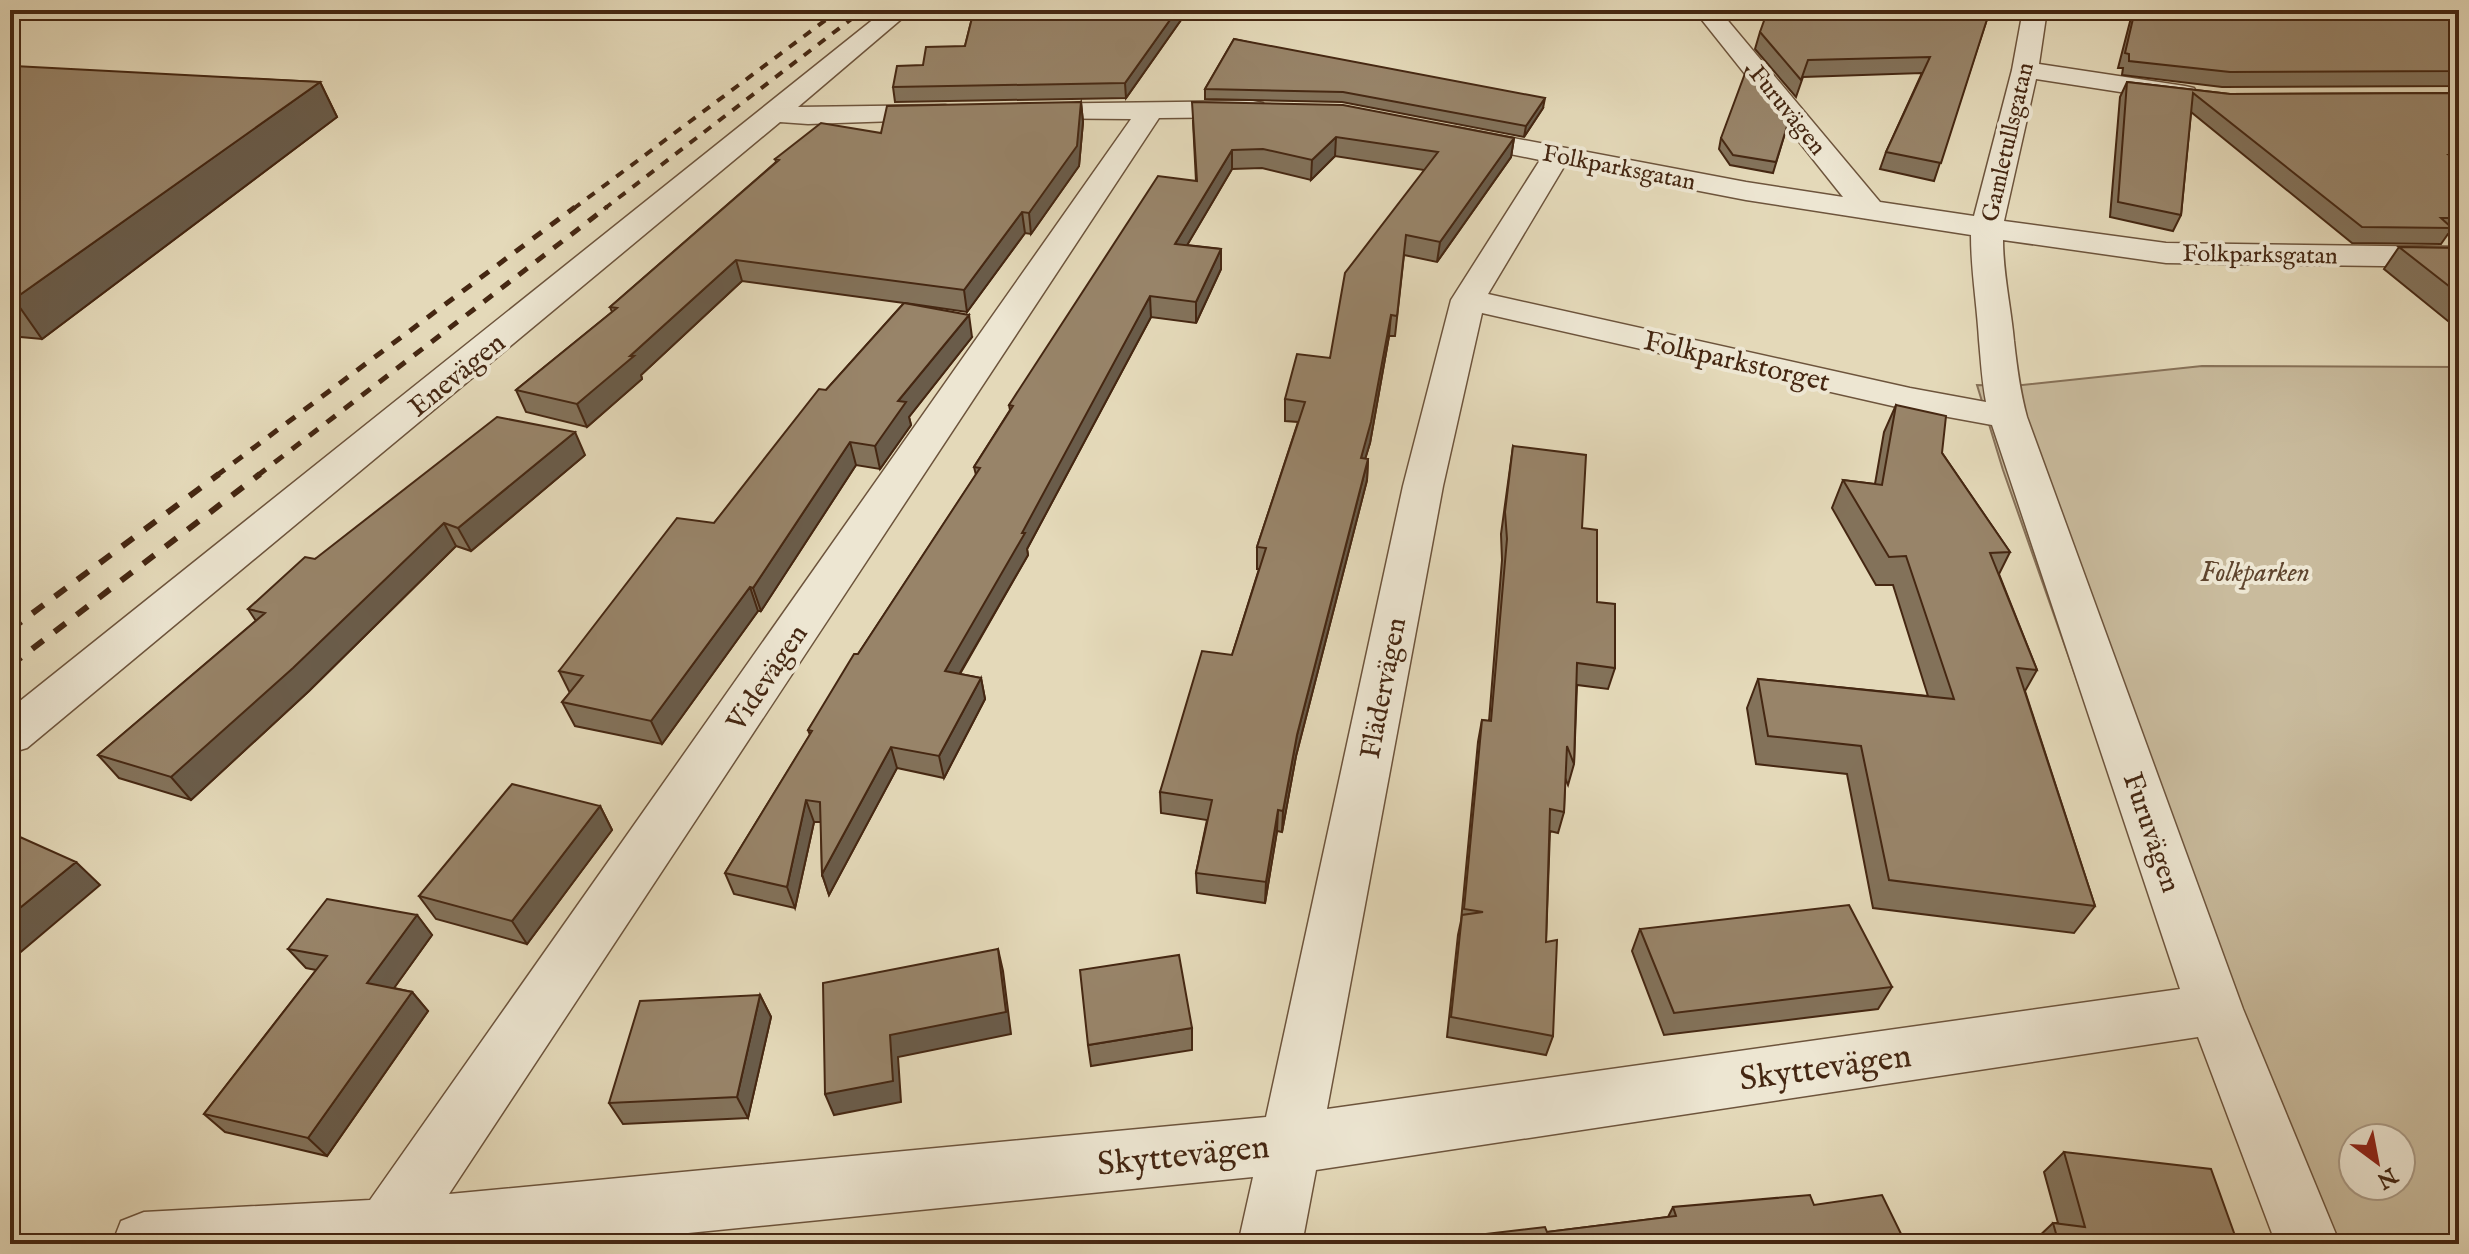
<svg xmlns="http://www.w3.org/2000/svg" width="2469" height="1254" font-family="'IM FELL English',serif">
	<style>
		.green { fill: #c9bb9d; stroke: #877158; stroke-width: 2; fill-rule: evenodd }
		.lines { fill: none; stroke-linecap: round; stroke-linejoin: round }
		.minor-casing { stroke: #6d543c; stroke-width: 3 }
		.minor { fill: #ede6d2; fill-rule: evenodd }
		.rail-far2 { stroke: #452712; stroke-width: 4; stroke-dasharray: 9 9; stroke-linecap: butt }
		.rail-far1 { stroke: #452712; stroke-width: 5; stroke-dasharray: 11 11; stroke-linecap: butt }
		.rail { stroke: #452712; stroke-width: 6; stroke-dasharray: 14 14; stroke-linecap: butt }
		.wall { fill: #83725a; stroke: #452712; stroke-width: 2 }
		.shaded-wall { fill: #6a5c4a; stroke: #452712; stroke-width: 2 }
		.building { fill: #988469; stroke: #452712; stroke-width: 2 }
		.labels { text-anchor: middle; stroke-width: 8; stroke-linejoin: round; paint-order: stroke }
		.far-street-label { font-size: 24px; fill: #452712; stroke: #ede6d2 }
		.street-label { font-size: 28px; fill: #452712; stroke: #ede6d2 }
		.park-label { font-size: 28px; font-style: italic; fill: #5f452e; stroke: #ede6d2 }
		.near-street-label { font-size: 34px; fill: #452712; stroke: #ede6d2 }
	</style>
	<rect width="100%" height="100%" fill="#e4d9b9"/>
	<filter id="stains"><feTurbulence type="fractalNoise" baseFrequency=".0025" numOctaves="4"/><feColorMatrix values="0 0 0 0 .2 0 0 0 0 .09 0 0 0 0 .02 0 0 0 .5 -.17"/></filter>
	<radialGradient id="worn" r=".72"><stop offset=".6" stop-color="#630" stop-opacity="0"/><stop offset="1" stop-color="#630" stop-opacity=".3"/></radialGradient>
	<path class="green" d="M2202,366l257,1v877h-179l-93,-251 -184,-523 -26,-85 36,1zM2353,1138h48v48h-48z"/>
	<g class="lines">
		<defs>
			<path id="minor" d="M885,10h27l-114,97 147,-2 10,2 4,6 -4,6 -147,5 -28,-2 -753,626 -17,5v-44z
				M1694,10h25l161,192 94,14 38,-146 11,-60h24l-8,54 146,22 9,2 4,6 -4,6 -9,2 -149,-23 -32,142 162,22 293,4v20l-293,-4 -163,-23c0,34 8,67 11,101 3,27 6,50 13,76l216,592 97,235h-64l-78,-207 -882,133 -14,74h-64l15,-67 -676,67h-465l9,-23 23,-9 226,-12 761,-1081 -119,-1 -4,-6 4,-6 10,-2 231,-3 10,2 4,6 -4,6 -10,2 -94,1 -710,1076 817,-77 137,-631 48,-186 89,-140 -95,-19 -4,-6 4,-6 10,-2 291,55 97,15zM1565,165l181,35 225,35c0,36 6,69 8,105 2,22 3,41 7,62l-76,-14 -422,-94zM1482,313l428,97 82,15 188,564 -853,120 116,-623z"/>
		</defs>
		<use href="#minor" class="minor-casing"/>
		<use href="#minor" class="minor"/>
		<path class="rail-far2" d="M573,209l266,-199
			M604,209l259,-199"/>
		<path class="rail-far1" d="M216,476l359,-269
			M257,476l350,-269"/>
		<path class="rail" d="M10,630l209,-156
			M10,666l250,-192"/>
	</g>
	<path class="wall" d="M974,10h214l-62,88 -231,4 -2,-15 30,-22 42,-19z
		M1769,10h221l-56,171 -54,-12 6,-17 36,-79 -119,4 -7,20 -41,-48 5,-17 11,-14 -3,-3z
		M2133,10h326v76l-237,1 -100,-12 1,-7h-5z
		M1234,39l309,69 -19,29 -182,-35 -137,-3v-10z
		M10,68l310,14 17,35 -295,222 -32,-3z
		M2127,82l103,12 229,-1v141h-11l-7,10 -89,-1 -161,-131 -10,103 -8,16 -63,-14 10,-120z
		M1081,102l2,20 -4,44 -48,68 -6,-1 -58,79 -62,-9 67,34 -63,80 2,8 -31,44 -24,-4 -95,146h-3l-96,133 -87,-18 -13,-24 8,-9 -11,-22 155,-148 112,-133 78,-87 -162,-22 -101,94 1,4 -55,48 -61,-15 -10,-22 96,-78 -2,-5 166,-145 -1,-3 106,-26z
		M1789,120l-16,53 -43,-8 -11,-16 2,-11z
		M1193,121l321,17 -3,19 -74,105 -33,-7 -9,81h-6l-19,107 -5,16h3l-1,21 -71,276 -14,76 -5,-1 -12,72 -68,-10 -1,-20 11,-53 -46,-7 -1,-21 72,-137 27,-86h-2v-22l41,-125 -13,-1v-22l45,-41 94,-188 -89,-14 -24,24 -49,-12 -30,1 -45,76 34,4v20l-25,54 -45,-6 -124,232 1,6 -68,119 21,4 4,21 -41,79 -47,-10 -68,127 -7,-21 -1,-52h-7l-19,86 -61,-14 -9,-21 85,-138 -2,-5 168,-255 -2,-8 36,-57 -1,-5 187,-224z
		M2399,247l60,1v82l-75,-61z
		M1896,405l46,48 68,99 -11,22 38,96 -12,21 70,215 -21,27 -201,-25 -26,-134 -91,-10 -9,-56 11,-29 170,17 -35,-111h-17l-44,-77 11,-28 32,4 9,-52z
		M1513,446l69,82 15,74 18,66 -7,21 -31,-4 -3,79 -6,21 -3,-7 -1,34 -6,21 -8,-2 -4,111 7,94 -7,19 -99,-18 11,-102 3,-14 17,-179 4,-22 7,1 13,-161 -1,-26z
		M585,455l-114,96 -15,-5 -147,145 -118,109 -72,-22 -21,-23 158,-134 -8,-12 67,-50z
		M600,806l12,24 -85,114 -91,-25 -17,-23z
		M417,915l15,20 -38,53 18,4 16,19 -101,145 -102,-24 -21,-18 112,-144 -10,-2 -18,-19z
		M1640,929l252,58 -14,22 -214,26 -32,-84z
		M760,995l11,22 -23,101 -125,6 -14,-21z
		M1192,1028v22l-101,16 -3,-21z
		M2064,1152l174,92h-205v-2l20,-19h5l-14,-51z
		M1814,1205l92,39h-489v-2l130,-10 121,-15 5,-10z"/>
	<path class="shaded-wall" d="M1177,10h11l-62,88 -1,-15z
		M320,82l17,35 -295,222 -28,-40z
		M1545,98l-2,10 -19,29 2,-11z
		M1081,102l2,20 -4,44 -48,68 -2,-21z
		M1336,137l-1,19 -24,24 1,-20z
		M1514,138l-3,19 -74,105 3,-20z
		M1232,150v19l-56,95 -1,-20z
		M1022,212l3,21 -58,79 -3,-22z
		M1221,249v20l-25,54v-21z
		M736,260l6,21 -101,94 1,4 -55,48 -10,-23z
		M1150,296l1,21 -124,232 1,6 -79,137 -4,-21z
		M969,315l3,22 -63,80 2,8 -31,44 -5,-23 23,-45z
		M1391,315l-2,21 -19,107 -11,36 2,-21z
		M575,432l10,23 -114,96 -13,-23z
		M850,442l6,23 -95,146 -8,-23z
		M1368,459l-1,21 -71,276 -14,76 1,-21 14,-76z
		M444,523l12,23 -147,145 -118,109 -20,-23z
		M750,587l8,24 -96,133 -11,-23z
		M981,678l4,21 -41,79 -5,-22z
		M891,747l6,21 -68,127 -7,-21z
		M806,800l8,22 -19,86 -8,-21z
		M600,806l12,24 -85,114 -15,-23z
		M1278,810l-1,21 -12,72 1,-21z
		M76,862l24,23 -90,76v-45z
		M417,915l15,20 -48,67 -17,-19z
		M998,949l5,22 8,63 -113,23 3,45 -67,13 -9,-21 65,-59z
		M412,992l16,19 -101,145 -19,-18z
		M760,995l11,22 -23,101 -11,-21z"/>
	<path class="building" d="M974,10h203l-52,73 -232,4 4,-21 26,-1 3,-18 39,-1z
		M1783,10h207l-49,153 -55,-11 44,-95 -122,3 -7,20 -41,-48 5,-14h25z
		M2135,10h324v61l-229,1 -101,-11v-7l-4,-1z
		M1234,39l311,59 -19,28 -183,-34 -138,-3z
		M14,66l306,16 -306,217h-4v-231z
		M1747,68l42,52 -13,42 -43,-7 -12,-17z
		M2127,82l103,12 229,-1v62h-10l10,7v56h-18l11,10 -90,-1 -169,-134 -12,122 -63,-13z
		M1081,102l-4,44 -48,67 -7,-1 -58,78 -228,-30 -106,96h4l-57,48 -61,-14 101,-82 -7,-1 169,-147 -4,-1 46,-36 60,10 6,-27z
		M1192,102l151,3 171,33 -74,104 -34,-7 -9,81 -6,-1 -20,107 -10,36 7,1 -71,276 -14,76 -5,-1 -12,72 -70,-9 16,-73 -52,-8 42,-141 30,4 34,-107 -9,-1 48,-145 -20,-3 12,-45 33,4 15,-85 93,-121 -102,-15 -24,23 -49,-11 -31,1 -57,94 46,5 -25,53 -46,-6 -128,237h3l-80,138 36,7 -42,78 -48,-9 -69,127 -2,-72 -14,-2 -19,87 -62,-14 87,-142 -4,-1 46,-76h4l122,-186 -6,-1 39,-61 -4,-1 149,-229 39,5z
		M2399,247l60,1v46z
		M904,303l65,12 -71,86 8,1 -31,44 -25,-4 -97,146 -3,-1 -99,134 -89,-19 21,-26 -24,-5 118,-153 37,5 105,-134 7,1z
		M1896,405l50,11 -4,37 68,99 -20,1 47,117 -20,-2 78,238 -206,-26 -28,-134 -93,-10 -10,-57 196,20 -48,-143 -17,1 -46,-77 39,5z
		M497,417l78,15 -117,96 -14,-5 -151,145 -122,109 -73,-22 167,-142 -17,-4 57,-52 10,2z
		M1513,446l73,9 -4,73 15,2v72l18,2v64l-38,-5 -3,101 -7,-18 -3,66 -14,-3 -4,133 11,-2 -4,96 -102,-19 11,-102 21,-3 -19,-3 18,-189 9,1 16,-182 -2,-27z
		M512,784l88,22 -88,115 -93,-25z
		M11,833l65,29 -66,54v-82z
		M327,899l90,16 -50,68 45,9 -104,146 -104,-24 123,-158 -39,-7z
		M1849,905l43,82 -218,26 -34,-84z
		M998,949l8,63 -116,23 3,46 -68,13 -2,-111z
		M1179,955l13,73 -104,17 -8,-75z
		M760,995l-23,102 -128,6 31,-102z
		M2064,1152l147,17 27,75h-179l-6,-21 32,4z
		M1810,1195l4,10 68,-10 24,49h-488l-1,-2 128,-15 2,5 129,-16 -3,-9z"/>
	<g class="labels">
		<g class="far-street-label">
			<text transform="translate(1788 110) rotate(51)" y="8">Furuvägen</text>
			<text transform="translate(2007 142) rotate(-77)" y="8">Gamletullsgatan</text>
			<text transform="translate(1619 167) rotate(11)" y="8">Folkparksgatan</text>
			<text transform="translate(2260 254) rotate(1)" y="8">Folkparksgatan</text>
		</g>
		<g class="street-label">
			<text transform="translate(1737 360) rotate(13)" y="10">Folkparkstorget</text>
			<text transform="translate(456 374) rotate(-39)" y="10">Enevägen</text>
			<text transform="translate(766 677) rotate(-56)" y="10">Videvägen</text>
			<text transform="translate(1382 688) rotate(-79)" y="10">Flädervägen</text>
			<text transform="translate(2153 832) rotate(71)" y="10">Furuvägen</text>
		</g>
		<g class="park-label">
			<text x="2255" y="581">Folkparken</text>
		</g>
		<g class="near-street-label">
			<text transform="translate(1825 1066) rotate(-8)" y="12">Skyttevägen</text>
			<text transform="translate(1183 1154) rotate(-6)" y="12">Skyttevägen</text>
		</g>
	</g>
	<rect width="2469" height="1254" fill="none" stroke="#e4d9b9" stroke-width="40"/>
	<rect x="12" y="12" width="2445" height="1230" fill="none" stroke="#452712" stroke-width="4"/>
	<rect x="20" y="20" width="2429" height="1214" fill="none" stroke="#452712" stroke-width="2"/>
	<g transform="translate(2377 1162) rotate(148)"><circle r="38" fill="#ede6d2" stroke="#aa9a85" stroke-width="2"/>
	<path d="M0-6L14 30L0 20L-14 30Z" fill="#8f2418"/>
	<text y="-12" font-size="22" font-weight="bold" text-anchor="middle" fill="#452712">N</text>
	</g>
	<rect width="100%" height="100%" filter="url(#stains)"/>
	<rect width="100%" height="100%" fill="url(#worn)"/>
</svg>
